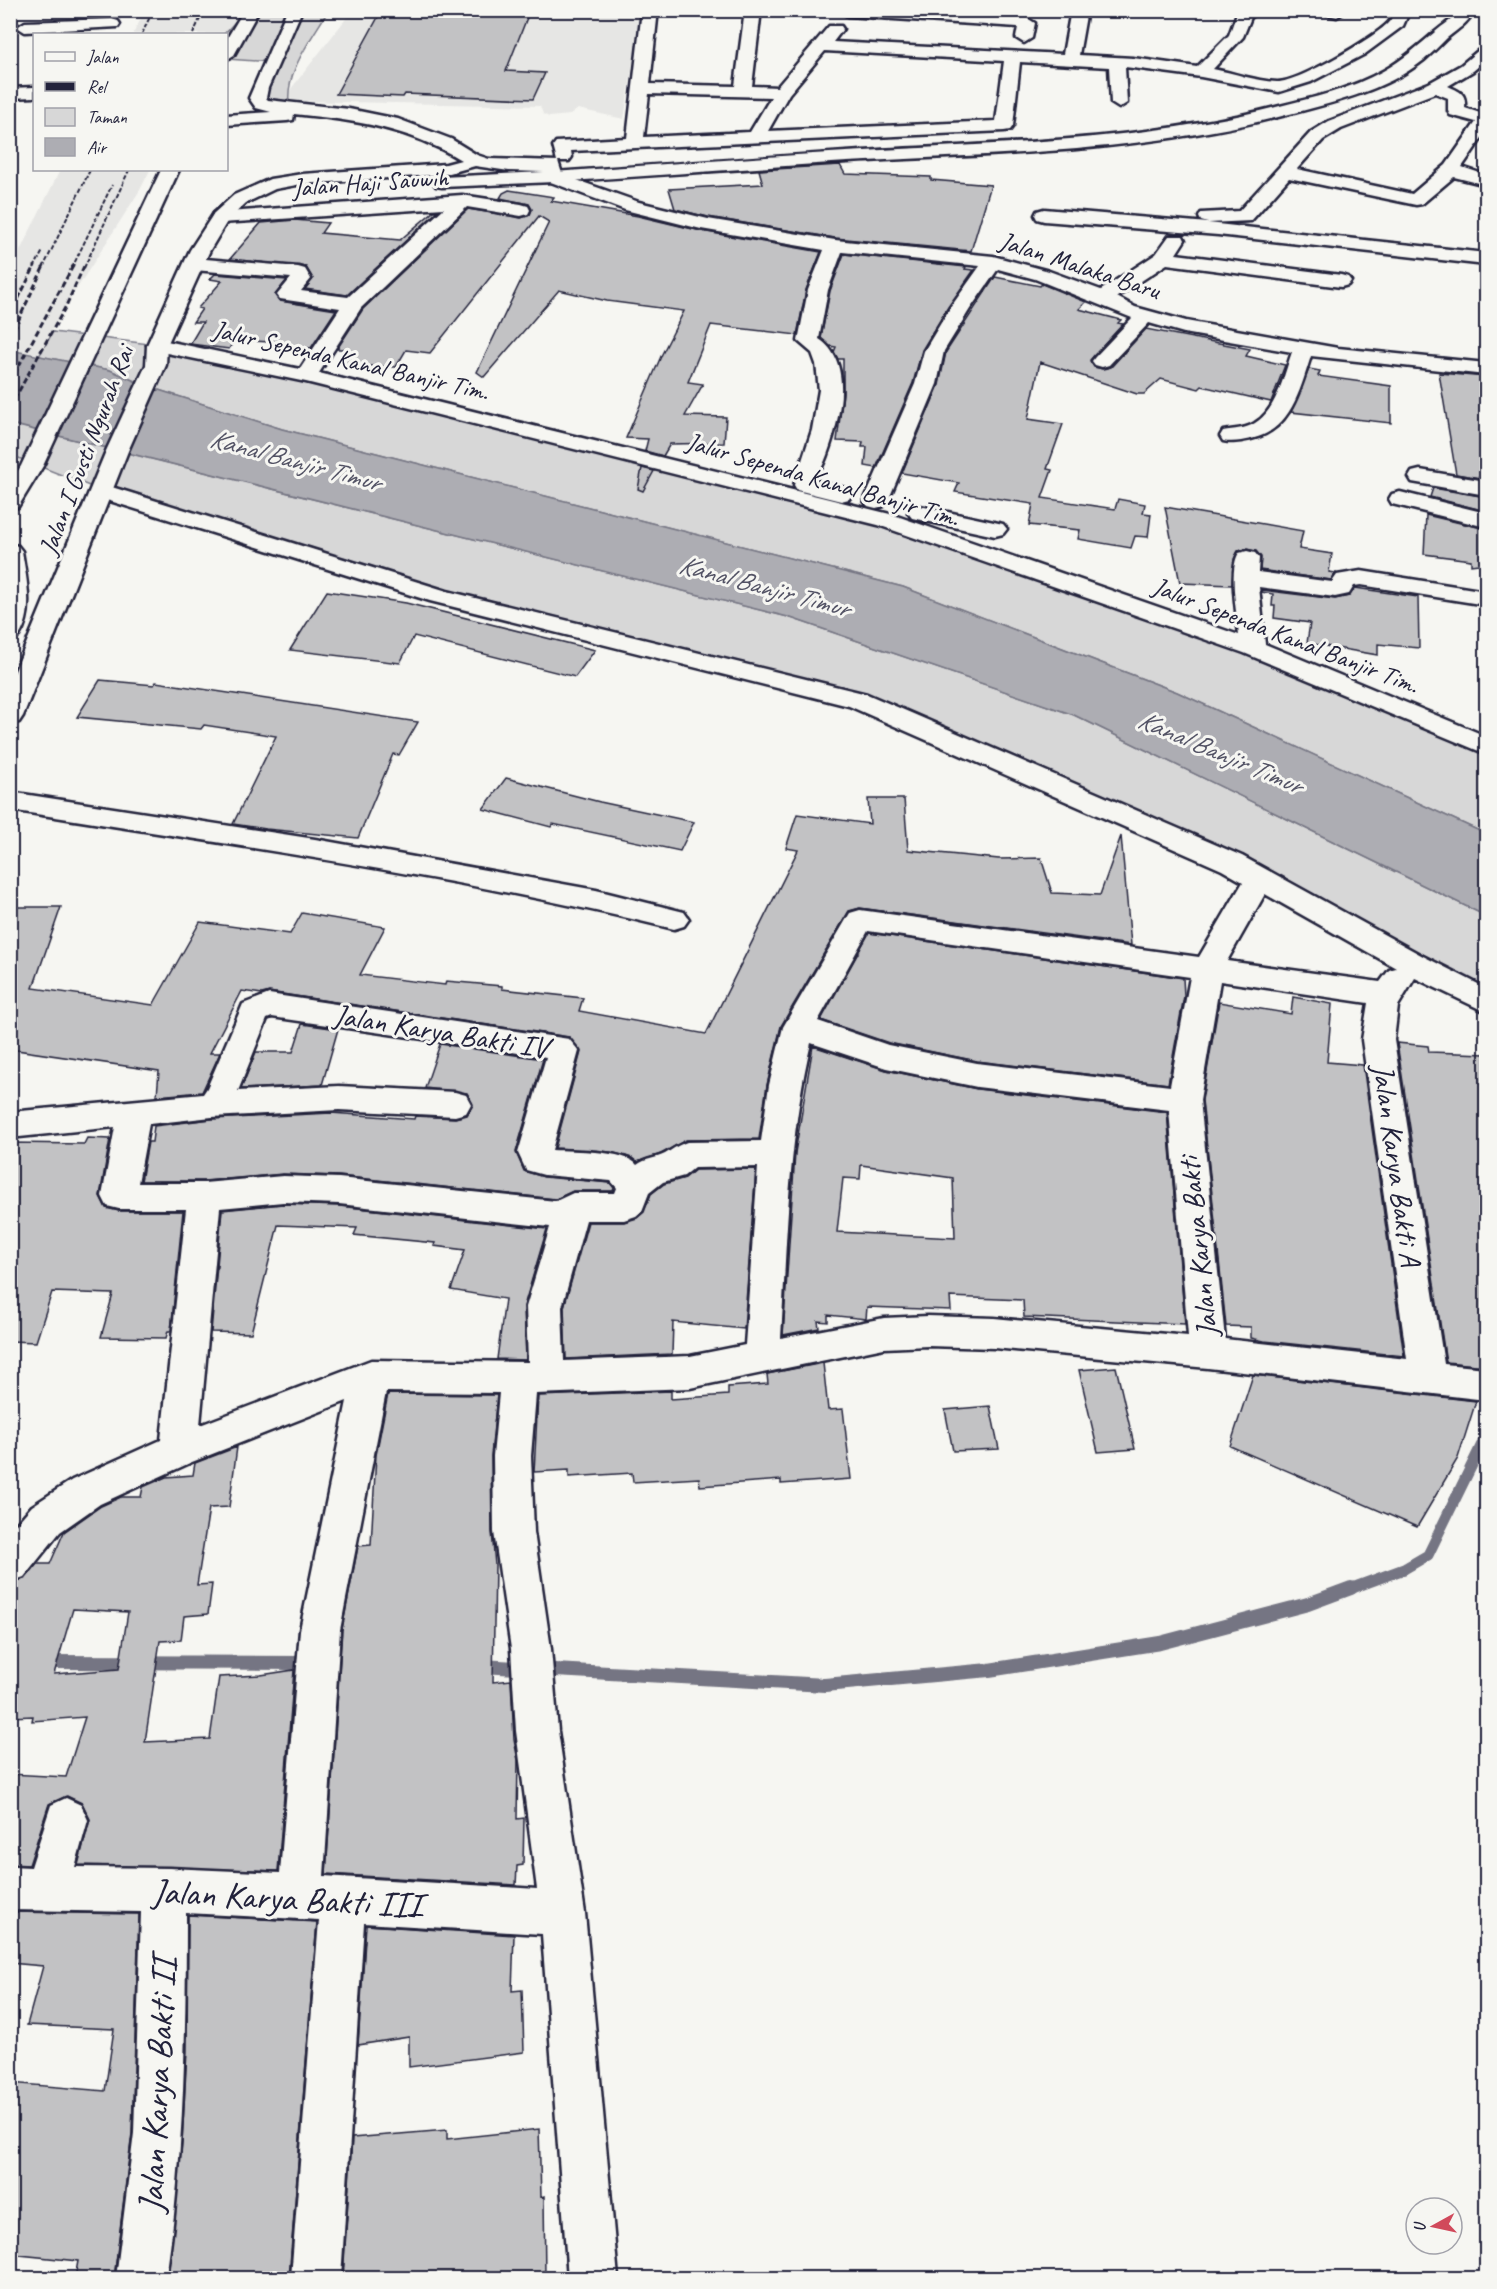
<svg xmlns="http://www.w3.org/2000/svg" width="1497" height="2289" font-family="Caveat,sans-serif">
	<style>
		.built { fill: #e6e6e4 }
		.green { fill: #d7d7d7; stroke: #7c7c89; stroke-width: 1.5 }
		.water { fill: #adadb3; stroke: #757583; stroke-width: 1.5 }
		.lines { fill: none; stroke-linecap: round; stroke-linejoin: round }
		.stream-far1 { stroke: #757583; stroke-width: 11 }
		.stream { stroke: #757583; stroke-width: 14 }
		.building { fill: #c2c2c4; stroke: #22223b; stroke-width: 1.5; fill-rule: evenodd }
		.minor-casing { stroke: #22223b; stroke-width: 5 }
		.major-casing { stroke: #22223b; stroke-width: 5 }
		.highway-casing { stroke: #22223b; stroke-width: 5 }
		.minor { fill: #f6f6f2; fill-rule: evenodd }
		.major { fill: #f6f6f2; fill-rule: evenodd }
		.highway { fill: #f6f6f2; fill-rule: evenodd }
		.rail-far1 { stroke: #22223b; stroke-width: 2; stroke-dasharray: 4.5 2; stroke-linecap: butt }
		.rail { stroke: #22223b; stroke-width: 3; stroke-dasharray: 6 3; stroke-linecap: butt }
		.labels { text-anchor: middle; stroke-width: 6; stroke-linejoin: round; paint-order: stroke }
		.far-street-label { font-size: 26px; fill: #22223b; stroke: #f6f6f2 }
		.far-water-label { font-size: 27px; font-style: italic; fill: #535365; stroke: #f6f6f2 }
		.street-label { font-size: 30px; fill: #22223b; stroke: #f6f6f2 }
		.near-street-label { font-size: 36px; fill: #22223b; stroke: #f6f6f2 }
	</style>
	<rect width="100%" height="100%" fill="#f6f6f2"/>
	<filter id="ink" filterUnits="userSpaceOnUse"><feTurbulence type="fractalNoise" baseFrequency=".0167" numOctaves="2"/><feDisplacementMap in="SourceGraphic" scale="12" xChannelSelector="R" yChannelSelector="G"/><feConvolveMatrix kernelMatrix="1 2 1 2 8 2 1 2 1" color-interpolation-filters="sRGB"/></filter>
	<g filter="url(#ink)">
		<path class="built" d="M145,11h100l-21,23h-91z
			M352,11h290l-18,108 -46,-10 -8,6 -21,2 -6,-3 -3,-8 -245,-5 -7,-2 -1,-5z
			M60,170h90l-10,20 -73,114 -56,98v-133z"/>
		<path class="green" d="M245,11h83c-16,27 -46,65 -38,97l-28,-4 10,-42 -45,-3 -1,-25h-2z
			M53,332l104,13 682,163 414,140 233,98v88l-309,-142 -274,-105 -621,-158 -136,-43 -36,-16 -71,-14z
			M10,424l778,193 286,98 412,201v82l-251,-134 -377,-164 -419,-104 -337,-105 -91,-36z"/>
		<path class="water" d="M10,350l100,20 36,16 136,43 621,158 274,105 309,142v82l-412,-201 -286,-98 -777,-193z"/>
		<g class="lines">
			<path class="stream-far1" d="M1347,1590l57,-21 24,-14 58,-119"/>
			<path class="stream" d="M43,1662l267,1
				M481,1666l344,19 164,-15 171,-27 148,-39 43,-16"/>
		</g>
		<path class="building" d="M382,10h148l-24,61 39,2 -12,26 -128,-5 -2,3 -67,-3z
			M840,165l5,9 86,3v3l60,5 -20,66 -136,-13 -127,-21 -33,-8 -6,-20 94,-5 -4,-14z
			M509,190l45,7 -3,4 87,15 63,15 120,21 -15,38 -9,45 -86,-10 -23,57 15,2 -18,32 41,1 -2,26 -54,1 -7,12 -18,-5 3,-12 -22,-1 36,-84 22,-43 -77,-10 -48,-11 -75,87 -7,-5 72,-150 -10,-6 -109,137 -24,-3 -10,17 -60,-2 10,-16h-9l26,-40 105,-100 53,9 9,-3 2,-6 -3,-5 -29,-6 3,-5z
			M434,211h4l-91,84 -42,-6 8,-10 -7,-12 -76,-8 31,-36 34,-3 33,3 -7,10 79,7z
			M844,254l122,13 -1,2 9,1 -26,37 -26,43 -9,33 -37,85 -11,-2 2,-19h-5l1,-5 -26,-1 6,-48v-34h-5l-4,-7 2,-5 -6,-1 -9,-8 9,-47z
			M215,274l72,6 -12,15 5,6 56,9 -25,38 -23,-1 2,-4 -56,-3 -5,9 -39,-5 13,-22h-10l9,-13 -4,-1 24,-27 -12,-2z
			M995,277l45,9 2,-2 44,18 -7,7 42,11 -3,3 5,1 -33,36 4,7 9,2 8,-2 35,-38 104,20 -4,7 39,9 -14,37 -69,-16 -3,3 -38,-10 -17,15h-7l-97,-32 -12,57 35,5 -16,45 5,1 -10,28 73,11 3,-10 27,5 -2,9 8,1 -3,23 -13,-1 -4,12 -53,-9 2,-9 -51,-5 4,-21 -78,-12 4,-9 -57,-10 37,-88 7,-33z
			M1309,369l11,2 -2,5 73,10v37l-100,-11z
			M1439,373l47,4v102l-30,-5z
			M642,468l12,3 -11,20 -5,-2z
			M1433,488l53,9v14l-56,-14z
			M1165,507l138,24 -4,18 33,5 -3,18 7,1 -5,7 -71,-10 1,-13 -5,-6 -10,-2 -8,2 -4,8 -2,26 -52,-2z
			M1426,515l60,14v34l-15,2v-5l-47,-6z
			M1355,588l63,9 1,51 -41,-4v11l-71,-12 3,-20 -36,-5 1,-12h-3l1,-12 -11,-2v-2l73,9 14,-3z
			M327,591l79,12 189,47 -20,27 -161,-41 -14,27 -110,-13z
			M100,680l54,5 2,-3 262,40 -19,33 -6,-1 -35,84 -92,-9 -33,-5 43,-88 -72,-11 -3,4 -124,-12z
			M506,778l94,24 94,20 -14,29 -127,-27 -2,3 -68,-18z
			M868,799h36l4,51 91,9 42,-1 11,35 48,2 21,-59 10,109 -271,-37 -11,3 -68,115 -14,59 -8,54 -73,1 -25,14 -24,8 -5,-4 -21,-6 -56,-4 26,-96 -12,-15 -300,-45 -7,2 -20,-3 -32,62h10l-18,39 -45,4 2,-25 -149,-22v-142h51l-28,81 120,17 47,-83 90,12 12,-21 83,14 -25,48 85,10 1,-4 56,5v3l81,9 -4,13 127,23 92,-184 -12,-2 11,-34 73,10z
			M869,933l314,45 1,18 -16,88 -191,-23 -88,-18 -68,-23z
			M1293,997l39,7 -5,58 36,3 41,291 -140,-15 -13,-3v-11l-25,-1 -24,-226 17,-98 72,12z
			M302,1024l36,5 -16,56 -81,4 15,-37h37z
			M1397,1043l31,3 1,6 57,2v312l-40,-4z
			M440,1044l103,15 -27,93 8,19 20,6 66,6 4,5 -1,3h-40l-17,8 -217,-23 -56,-2 -79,7h-63l7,-39h4l2,-16 58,-7 119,-6 83,6 1,-3 40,2 12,-3 6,-10 -6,-12 -42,-5z
			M813,1046l73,24 91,19 190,23 18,212 -161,-7 -1,-17 -73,-3 1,13 -84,-3 -1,12 -38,-4v7l-10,-1 1,7 -36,7 12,-182zM861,1165l92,13 2,60 -118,-6 6,-54 17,1z
			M87,1138l23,1 -10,57 6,12 13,3h64l-12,120h-3l-2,7 -65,-1 12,-43 -61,-2 -16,50 -26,-1v-198l74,1z
			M756,1169l-12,160 -71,-7 -1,32 -106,5 -2,-52 24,-85h36l13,-4 7,-6 7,-18 13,-10 21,-6 10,-8z
			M283,1204l56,2 208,23 -23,77 2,54 -29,-1 8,-60 -54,-9 14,-40 -31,-4 1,-3 -81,-8 3,-7 -79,-3 -27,108 -40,-1 11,-122z
			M823,1363l5,47 15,-1 8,70 -70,5v-4l-81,6 -1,-8 -66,4 -1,-9 -63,4v-7l-35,2 4,-76 133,-5v8l57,-4v-8l40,-3 -1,-10z
			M1116,1367l19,82 -37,3 -19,-82z
			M1253,1375l223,26 -18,57 -41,69 -187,-81z
			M388,1394l109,1 -6,61 1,76 3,33 -2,117 18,-2 3,60 4,20 -1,59 7,-1 -1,47 -6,1 -1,19 -190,-11 16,-245 16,-83 13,-1 5,-90z
			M990,1406l9,43 -46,2 -8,-41z
			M237,1447l-8,60 -20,1 -12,77 15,-1 -4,30 -24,2 -3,24 -21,1 -15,101 65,-3 9,-62 42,-2 33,-5 -16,201 -200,-6 12,-46 -8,-16 -15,-7 -18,8 -20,61 -19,-1v-90l56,3 19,-60 -53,4 1,-5 -23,1v-133l16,-6 11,-14h13l14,-32 37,-26 20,-9h20l2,-10 23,-10 27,-2 2,-12zM73,1609l55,3 -9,57 -65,5z
			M10,1912l129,2 -7,219 -18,145h-39l3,-17 -68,-7v-171l95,8 9,-62 -87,-4 16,-59 -33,-3z
			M188,1915l129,7 -28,356h-121l14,-136 5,-91z
			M366,1925l148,10 -2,56 10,-1 2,62 -115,15v-30l-51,8z
			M539,2129l2,68 3,-1 1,82h-202l9,-140 95,-8v9z"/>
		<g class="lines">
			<defs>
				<path id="minor" d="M642,10h16l-8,74 85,2 10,-76h16l-9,76 25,1 52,-61h12l2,3 -10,13 230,12 8,-44h16l-8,45 54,3 64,9 32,-32 9,-25h16l-11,27 -30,32c21,4 43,12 64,13 20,1 97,-44 111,-59 4,-4 5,-8 6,-13h16l-7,16 -38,28 -54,28 -32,10 -78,-15 -76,-10 2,36 -8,5 -8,-5 -2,-36 -89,-5 -7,64 -3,4 -6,1 -433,20 1,6 -3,4h-12l-4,-15 3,-4 71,-4zM825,51l179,10 -8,60 -228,10 21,-37zM649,94l122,3 -21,35 -106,5z
					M909,10l118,8 8,5 -3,15 -8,5 -8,-5 2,-11 -171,-11 -8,-5z
					M1318,10h26l1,2 -8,5 -17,-4z
					M112,19l6,2 2,3 -2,3 -93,5 -8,-5 8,-5z
					M1486,47v13l-13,11 -25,15c13,6 18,7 17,22l21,7v17l-24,35 24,8v10l-32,-8 -32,27 -6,1 -127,-27 -38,43 -43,2 278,30v12l-268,-30 -174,-14 -7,-2 -2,-4 2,-4 7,-2 164,14 -7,-2 -2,-4 2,-4 38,-2 72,-79 18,-11 100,-38 32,-18 19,-16zM1435,93l13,5v13l2,4 26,7 -30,43 -34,29 -115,-25 26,-29 18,-11z
					M34,87v10l-24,1v-10z
					M554,172l85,30 69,17 127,21 158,16 56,15 52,19 55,-36 13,-18h14l2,4 -9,14 165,21 7,2 3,4 -3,4 -7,2 -174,-23 -50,33 18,10 51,14 152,27 148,15v12l-175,-19c-11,34 -20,74 -60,83 -10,2 -18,4 -28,2l-3,-5 3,-5c11,-2 23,-2 32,-8 22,-13 29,-49 37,-71l-108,-19 -35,-10 -40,42 -7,2 -7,-2 -3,-4 3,-4 37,-39 -97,-39 -37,-10 -28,40 -26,42 -7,33 -49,117 -4,5 -8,2 -8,-2 -4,-5 51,-117 9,-33 26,-43 30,-42 -138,-14 -14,38 -9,49c36,23 20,83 8,116 -3,9 -8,17 -11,26l33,8 3,5 -3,5 -8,2 -44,-11 -3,-5 18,-55 7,-40 -3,-26 -4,-11 -14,-12 10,-51 16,-40 -123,-21 -76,-19 -77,-29 -3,-4 3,-4z
					M462,195l59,9 7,2 2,4 -2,4 -7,2 -54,-9 -106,101 -42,65 575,142 345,120c-2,-20 -11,-66 0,-82l8,-2 8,2 4,5 -1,14 74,10 5,-7 24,-4 125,20v14l-125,-20 -7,1 -5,8 -14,3 -76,-10 6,57 221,92v18l-242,-101 -366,-128 -572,-143 -149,-31 -7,-2 -3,-4 3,-4 7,-2 143,30 40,-61 -60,-9 -3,-4 14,-17 -97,-8 -7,-2 -3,-4 3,-4 7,-2 104,9 7,2 6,10 -10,12 47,6 96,-89 -223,15 -7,-2 -2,-4 2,-4z
					M1420,470l66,11v14l-74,-13 -3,-5 3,-5z
					M102,484l345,107 420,103 375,162 181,100 63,32v24l-71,-34 -17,28 -4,34 50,324 42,4v32l-278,-32 -214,-20 -66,-2 -44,2 -194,40 -154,6 -5,62 3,76 17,117 7,82 27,182 33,365h-50l-26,-344 -178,-11 -23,355h-50l28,-358 -133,-7c0,123 -2,244 -20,365h-50l18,-145 7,-221 -131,-2v-44l21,1 20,-62 15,-7 15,7 7,15 -13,47 94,1 111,5 20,-243 47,-229 -155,61 -92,42 -40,28 -36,45 -14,5v-51l22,-25 40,-26 89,-40 25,-231h-67l-12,-3 -5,-10 13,-69 -105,11v-26l193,-18 4,-6 36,-84 26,-10 300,45 10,12 -27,99c20,1 74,0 85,15 9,-7 19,-6 28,-11 8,-5 13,-9 22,-12l74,-1 8,-56 14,-58 67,-114 10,-3 339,47 44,-75 -21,-12 -373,-164 -419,-105 -336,-105 -3,-5 3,-5zM1265,894l131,74 -7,2 -9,12 -153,-21zM868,931l322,46 -20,109 -193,-23 -89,-18 -70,-24zM1220,981l148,22 -6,37 45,319 -182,-20 -25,-239zM272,1017l274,40 -28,96 8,17 18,5 67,6 6,7 -2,5h-42l-17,8 -217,-23 -56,-2 -79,7h-66l11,-59 63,-7 127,-7 116,6 11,-3 5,-9 -5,-9 -11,-3 -116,-6 -101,5 29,-72zM811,1043l75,25 91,19 192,23 19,226 -194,-18 -66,-2 -44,2 -103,20c6,-99 7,-199 30,-295zM758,1167l-13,178 -55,11 -126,5 -2,-54 24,-87h38l12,-4 6,-5 7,-18 14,-11 21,-6 10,-8zM283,1202l56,2 211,23 -24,80 2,55 -157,-2 -171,65 20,-217zM386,1392l113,1 -6,63 1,76 17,117 5,82 21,158 -213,-13 16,-246z
					M1400,492l86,21v14l-94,-23 -3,-5 3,-5z
					M920,506l83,18 4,5 -4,5 -8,2 -83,-18 -4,-5 4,-5z
					M10,544l8,2 4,5c4,26 13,62 -3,85l-9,2z
					M10,792l305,47 281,51 88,22 5,7 -5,7 -10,3c-218,-53 -442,-84 -664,-119z"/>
				<path id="major" d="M244,10h15l-25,45 -8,5v-20z
					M287,10h15l-34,78 -2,10 2,2 81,9 49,10 53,20 26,16 12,4 69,2 5,16 -3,4 -6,1 -112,5 -6,-1 -3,-4 3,-4 6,-1 102,-5 -35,-1 -34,-5 -29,8 -144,10 -27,5 -29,14 -18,17 -18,30 -43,95 -1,20 -38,86 -105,265 -4,6 -9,2v-41l96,-232 40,-86 1,-20 43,-95 24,-37 20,-18 36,-16 32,-5 144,-10 15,-4c-52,-32 -107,-40 -167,-46l-1,6 -6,1 -61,4v-10l45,-3 -15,-4 -7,-10z
					M161,170h18l-136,296 -25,41 -8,2v-26l11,-17z"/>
				<path id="highway" d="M1460,10h15c-10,17 -17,18 -30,30 -7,7 -14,14 -21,20 -39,31 -95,44 -142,56 -143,37 -289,38 -435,46 -98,6 -195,14 -293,20l-6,-1 -3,-4 3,-4 6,-1c97,-7 194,-14 292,-20 144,-9 289,-9 430,-45 36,-9 75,-18 107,-36 20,-11 35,-25 52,-39 9,-8 18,-12 25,-22z"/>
			</defs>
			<use href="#minor" class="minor-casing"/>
			<use href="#major" class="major-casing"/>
			<use href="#highway" class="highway-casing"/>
			<use href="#minor" class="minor"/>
			<use href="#major" class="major"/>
			<use href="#highway" class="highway"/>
			<path class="rail-far1" d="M142,34l11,-24
				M193,34l11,-24
				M34,268l9,-17
				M43,268l47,-98
				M72,268l40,-83
				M84,268l45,-98"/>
			<path class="rail" d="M10,315l25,-49
				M10,338l34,-72
				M10,382l63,-116
				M10,407l56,-101 18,-40"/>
		</g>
	</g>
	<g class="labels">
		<g class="far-street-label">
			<text transform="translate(370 182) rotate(-4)" y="9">Jalan Haji Sauwih</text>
			<text transform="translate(1080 265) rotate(18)" y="9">Jalan Malaka Baru</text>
			<text transform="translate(351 360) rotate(13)" y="9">Jalur Sependa Kanal Banjir Tim.</text>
			<text transform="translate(86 450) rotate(-69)" y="9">Jalan I Gusti Ngurah Rai</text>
			<text transform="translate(823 479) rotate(16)" y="9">Jalur Sependa Kanal Banjir Tim.</text>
			<text transform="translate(1286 635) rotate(21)" y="9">Jalur Sependa Kanal Banjir Tim.</text>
		</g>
		<g class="far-water-label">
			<text transform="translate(295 460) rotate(15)" y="9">Kanal Banjir Timur</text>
			<text transform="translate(764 586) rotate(15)" y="9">Kanal Banjir Timur</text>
			<text transform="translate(1220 752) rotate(23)" y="9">Kanal Banjir Timur</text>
		</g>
		<g class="street-label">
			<text transform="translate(441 1031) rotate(9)" y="10">Jalan Karya Bakti IV</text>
			<text transform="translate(1397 1165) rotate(82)" y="10">Jalan Karya Bakti A</text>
			<text transform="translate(1198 1247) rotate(-96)" y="10">Jalan Karya Bakti</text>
		</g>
		<g class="near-street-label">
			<text transform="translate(287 1897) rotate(3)" y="13">Jalan Karya Bakti III</text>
			<text transform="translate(156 2085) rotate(-87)" y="13">Jalan Karya Bakti II</text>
		</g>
	</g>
	<rect width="1497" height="2289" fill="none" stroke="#f6f6f2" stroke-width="36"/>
	<rect x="18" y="18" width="1461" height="2253" fill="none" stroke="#22223b" stroke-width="2" filter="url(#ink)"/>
	<rect x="33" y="33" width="195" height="138" fill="#f6f6f2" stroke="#a1a1a9" stroke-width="1.5"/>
	<rect x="45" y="52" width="30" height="9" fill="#f6f6f2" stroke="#a1a1a9" stroke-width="1.5"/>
	<text x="87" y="63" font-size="18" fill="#22223b">Jalan</text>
	<rect x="45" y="82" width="30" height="9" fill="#22223b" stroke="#a1a1a9" stroke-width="1.5"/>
	<text x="87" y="93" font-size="18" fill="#22223b">Rel</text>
	<rect x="45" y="108" width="30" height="18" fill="#d7d7d7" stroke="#a1a1a9" stroke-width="1.5"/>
	<text x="87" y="123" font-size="18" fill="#22223b">Taman</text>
	<rect x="45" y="138" width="30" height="18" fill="#adadb3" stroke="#a1a1a9" stroke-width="1.5"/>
	<text x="87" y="153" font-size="18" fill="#22223b">Air</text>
	<g transform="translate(1434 2226) rotate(262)"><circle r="28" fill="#f6f6f2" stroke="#a1a1a9" stroke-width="1.5"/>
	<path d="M0-4.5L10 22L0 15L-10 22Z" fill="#d1495b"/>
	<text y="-9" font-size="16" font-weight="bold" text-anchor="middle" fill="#22223b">U</text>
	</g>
</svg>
